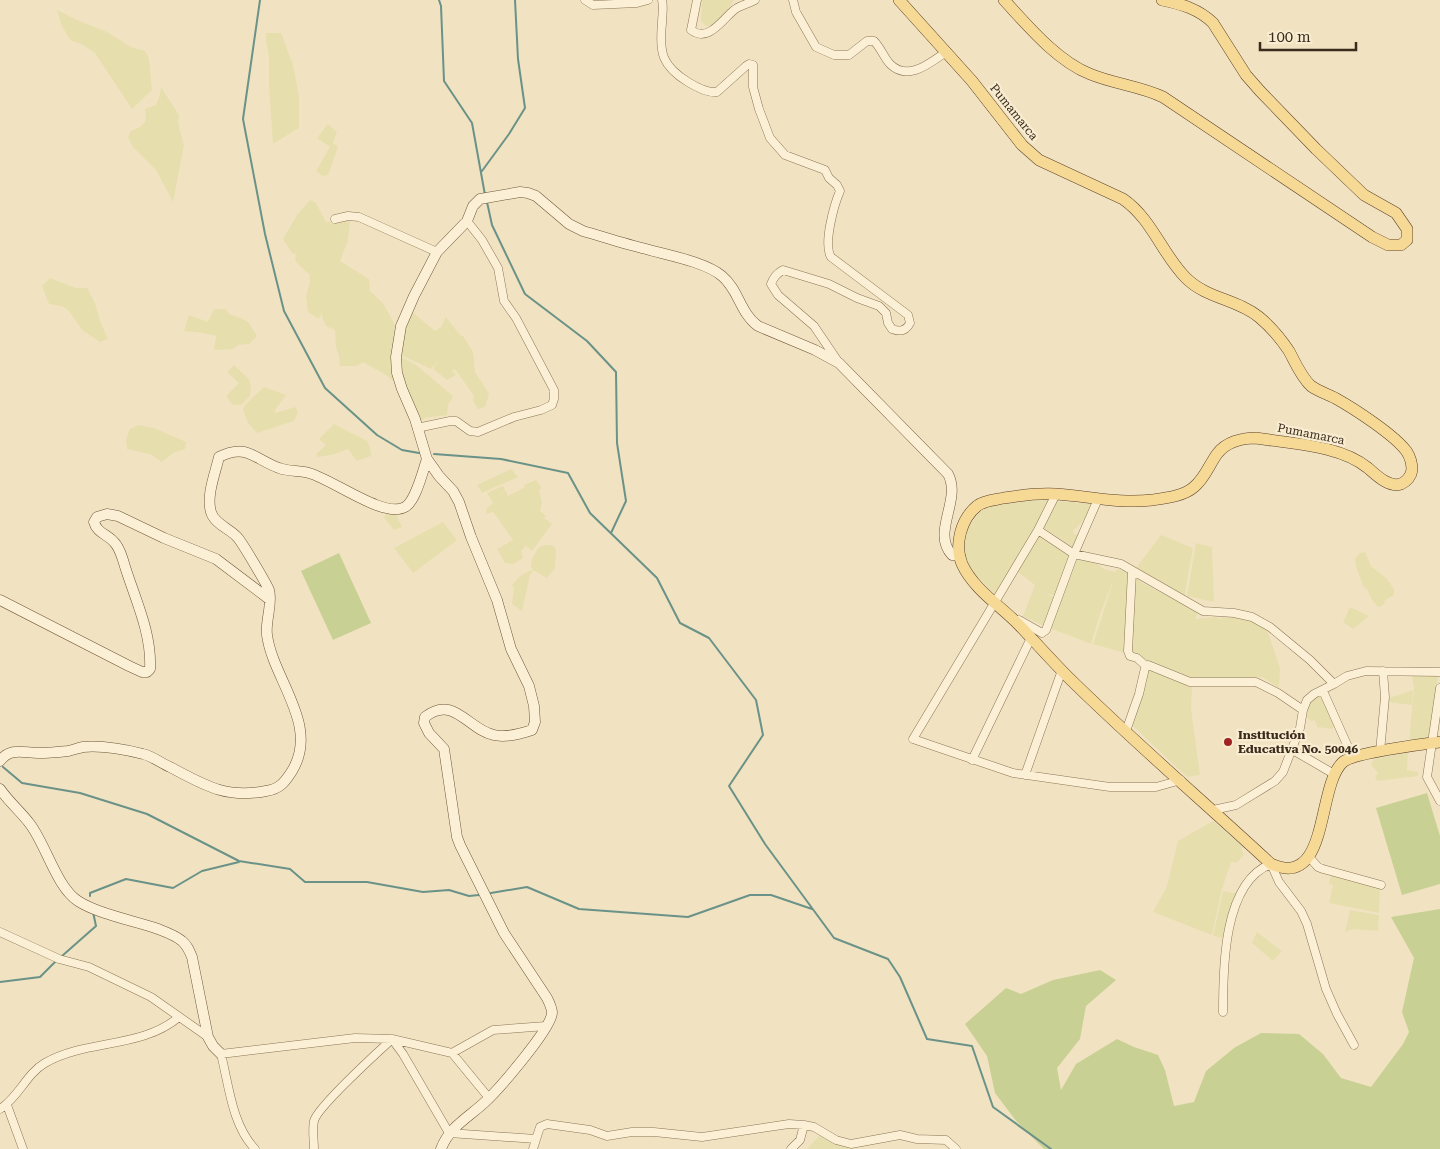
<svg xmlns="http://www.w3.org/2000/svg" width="1440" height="1149" font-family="'Roboto Serif',serif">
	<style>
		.farmland { fill: #e7deae }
		.green { fill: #c9d094 }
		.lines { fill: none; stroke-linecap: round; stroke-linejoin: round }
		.stream { stroke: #6a9288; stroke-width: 2 }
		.street-casing { stroke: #8c7457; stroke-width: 9 }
		.secondary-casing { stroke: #6e543a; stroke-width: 11 }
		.primary-casing { stroke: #5a412c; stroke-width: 12 }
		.street { stroke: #fbf0d5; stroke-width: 8 }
		.secondary { stroke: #fbf0d5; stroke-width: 10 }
		.primary { stroke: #f7d996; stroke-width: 11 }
		.poi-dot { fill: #a02323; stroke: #f8edd1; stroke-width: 2 }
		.labels { text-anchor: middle; stroke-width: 4.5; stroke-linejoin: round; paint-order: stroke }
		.street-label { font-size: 12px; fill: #3b2b1d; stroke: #f8edd1 }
		.poi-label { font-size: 12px; font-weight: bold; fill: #3b2b1d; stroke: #f8edd1; text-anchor: start }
	</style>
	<rect width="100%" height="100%" fill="#f1e3c1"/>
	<path class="farmland" d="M702,0h32l-14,20 -6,5 -8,1 -5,-5z
		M57,10l22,11 28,11 24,15 14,4 4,8 3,31 -20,19 -37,-56 -12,-8 -13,-5 -8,-14z
		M266,33h15l12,32 6,31v32l-26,16 -4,-59v-29l-3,-14z
		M161,87l18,28 -1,8 6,22 -11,57 -17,-32 -24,-24 -4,-9 3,-6 9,-4 5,-5 1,-5 -1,-8 11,-4 3,-7z
		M328,124l9,8 -4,11 5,4 -10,28 -6,1 -6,-5 14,-24 -13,-9z
		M310,200l6,3 10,19 24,-3 -2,21 -8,21 29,18 1,12 13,12 12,22 -4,27 2,29 -7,-6 -23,-13 -6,4h-17l-1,-10 -3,-9 -1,-17 -9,-4 -4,-9v-5l-3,7 -11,-7 -2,-16 4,-14 -1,-8 -9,-8 -5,-6 1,-6 -4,-1 -9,-14 14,-24z
		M50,278l26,10h11l8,15 5,18 8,18 -8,3 -18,-12 -13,-19 -7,-5 -13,-2 -7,-18z
		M214,309h12l3,5 14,5 6,4 8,13 -8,8 -11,1 -5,4 -19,1 2,-14 -13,-3 -19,-2 5,-16 19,7z
		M410,310l25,21 6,-4 5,-10 14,18 3,1 10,16 2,20 14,22 -4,13 -7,2 -5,-8 1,-5 -19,-27 -3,2 4,4 -9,5 -14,-11 5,-8 -7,8 -32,-15 1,-11z
		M399,356l17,9 37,31 -5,9 -1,10 -23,3 -2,3 -4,-2 -16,-38z
		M234,365l15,14 2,10 -1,7 -9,9h-8l-7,-9 13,-13 -12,-11z
		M264,387l22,8 -11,15v3l21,-6 2,6 -4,8 -37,12 -9,-10 -5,-13 2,-5z
		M334,424l33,17 3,7 1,8 -14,5 -9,-12 -17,6 -13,2 -2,-3 10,-9 -7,-6z
		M138,425l16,3 32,14 -1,7 -12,4 -11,9 -12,-8 -23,-5 -1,-10 4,-10z
		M511,469l7,8 -36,16 -5,-8z
		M536,480l6,8 -3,2 3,13 -2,8 6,5 -2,2 8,6 -20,27 -6,-5 -5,5 2,7 -10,6 -8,-1 -8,-14 16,-9 -20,-28 -7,2 1,-6 6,-5 -6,-10 16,-7 5,10 17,-9 -1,-2z
		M1052,500l-16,28 -41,66 -23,-23 -7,-15 -1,-14 3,-13 13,-17 12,-7 13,-3z
		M1057,501l37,3 -13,19 -8,8 1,3 4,2 -5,12 -30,-21z
		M394,511l8,16 -8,3 -10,-12 3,-6z
		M443,522l14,18 -44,33 -19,-25z
		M1039,534h4l28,23 -15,39 -12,-3 12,5 -9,27h-5l-19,-9 12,-31 -17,-13 2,-7z
		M1161,535l32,13 -9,50 -46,-27 -2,-3z
		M1196,543l16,4 2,55 -27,-6z
		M544,545h7l4,2 1,4 -1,17 -8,10 -14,-8 -3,5 -8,36 -10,-7 2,-16 -2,-3 8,-9 13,-7 -2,-2 1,-8 6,-11z
		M1365,552l6,14 16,13 7,10v6l-9,5 -1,4 -4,3 -3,-1 -5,-6 -5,-11 -4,-3 -7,-20 -1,-7 5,-6z
		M1078,558l18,5 8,6 11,3 2,-3 13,5 -5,79 -32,-9 21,-65 -14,35 -9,30 -41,-16z
		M1132,575l12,9 54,28 -3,7 21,-2 4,2 3,-2h20l23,10 14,41 -1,20 -17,-11 -32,3 -38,-1 -60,-25z
		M1350,607l19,9 -16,13 -10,-7z
		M1148,668l44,19 -1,21 9,67 -13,2 -54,-51z
		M1412,674l26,2 -7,63 -22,3 5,-54z
		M1413,690l-1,15 -26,-3v-3z
		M1318,696l6,2v6l6,10 5,12 -3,3 -15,-2 -2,-7 -4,1 -4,-4 1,-11 5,-8z
		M1408,752l-1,18 11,2v4l-41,5 -2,-5 3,-3 -7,-8 3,-6z
		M1213,821l30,26 -2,2 3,5 -7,9 -6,-1 -9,27 -10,46 -59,-23 14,-26 11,-45z
		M1331,874l49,11 -1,28 -50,-10 4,-18 -4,-1z
		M1223,891l16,3 -11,45 -15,-3z
		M1350,910l29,5 -1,16 -24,-2 -9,3z
		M1257,932l25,19 -9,10 -21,-18z
		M820,1135l30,10 4,4h-47z"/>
	<path class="green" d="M339,553l32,70 -38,17 -32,-69z
		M1427,793l13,43v48l-38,11 -26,-87z
		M1440,909v240h-396l-27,-27 -22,-29 -8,-37 -22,-32 41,-36 15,6 32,-14 47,-10 16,10 -30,26 -6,33 -23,29 4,22 15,-26 41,-25 17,8 24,8 7,15 9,36 20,-4 12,-31 28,-23 27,-15 38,1 24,20 18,24 30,9 32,-43 6,-12 -7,-20 12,-54 -23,-41z"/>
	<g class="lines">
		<path class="stream" d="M260,0l-17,119 22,115 19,77 41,77 52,47 25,15 17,3
			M439,0l2,6 3,75 28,42 13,72
			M482,171l27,-37 16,-26 -7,-49 -3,-59
			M487,202l5,23 33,69 62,47 29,31 1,71 9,58 -15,32
			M434,454l67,5 67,14 22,40 67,65 23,45 29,15 47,62 7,35 -34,51 36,58 69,94 54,21 12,18 27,62 45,7 21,61 58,42
			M3,767l19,16 58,10 67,21 92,47 51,8 15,13h62l56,10 26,-2 20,6 10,-1
			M491,893l36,-6 52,22 109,8 62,-22h21l41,14
			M90,896v-3l36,-14 47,9 29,-17 37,-9
			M62,956l34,-30 -3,-14
			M0,982l40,-5 16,-16"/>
		<defs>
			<path id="street" d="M585,0l8,5 44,-2 11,-3
				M662,0c2,8 0,15 0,23 -3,30 0,43 26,59 8,5 20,11 29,10l29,-26 3,-2 4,1v22l6,22 11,29 15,17 40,15 4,8 8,7 3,6c-6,14 -17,53 -9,66l77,58 2,8c-4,8 -10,9 -18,6l-4,-6 -2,-10 -7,-7 -22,-8 -28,-14 -46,-14c-7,4 -9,7 -12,14l7,11 36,31 23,34
				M697,0l-6,30c17,13 31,-10 43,-20 6,-5 14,-6 21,-10
				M793,0l3,12 20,35 18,8h15l18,-14h7c7,7 10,17 16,23 18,18 40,-1 56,-12
				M335,219l13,-3 11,1 78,35
				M417,428l33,-7h6l14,10 8,1 36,-15 27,-7 11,-5 2,-6v-9l-38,-72 -12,-17 -6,-33 -16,-28 -15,-19
				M1056,494l-18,36 -125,209 100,34 97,14h46l25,-7
				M1038,530l36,24 47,10 82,47 31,2 18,4 18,10 40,33 24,24
				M1132,572l-4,79 2,5 7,2 9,8
				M1019,620l23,13 4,-3 28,-76 24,-55
				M1440,688l-13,89 13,24
				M1323,691l30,67
				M1126,731l13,-37 6,-26 3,-3 42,17h66l22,11 25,17
				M1291,749l43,25
				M1380,752l5,-55 -2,-26
				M972,760l59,-122
				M1025,775l37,-105
				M1213,810l23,-5 39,-24 8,-9 17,-44 3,-18 4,-10 7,-6 20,-10 13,-8 19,-5 74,1
				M1308,856l10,11 5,2 58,16
				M0,932l59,27 30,8 62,30 57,40
				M1223,1012c0,-43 0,-130 48,-148l8,18 22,29 6,13 19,65 11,25 17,31
				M452,1053l37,45
				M7,1105l16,44
				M0,1109c19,-12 26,-35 45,-46 42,-24 96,-14 134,-46
				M255,1149c-23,-24 -26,-63 -34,-95l134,-16 37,1 60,14 41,-23 53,-4
				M314,1149c0,-9 -2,-19 0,-28 3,-14 64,-69 78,-82l11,15 46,79 87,6
				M533,1149l7,-22 7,-3 43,6 17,6 25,-4h22l48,5 87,-13 15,1 10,2 22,13 15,4 49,-9 17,4 29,1 10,9
				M791,1149l9,-9 4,-15"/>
			<path id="secondary" d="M0,600l129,66 13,6h5l3,-3c2,-38 -17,-74 -27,-109 -2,-6 -4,-13 -9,-18 -7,-8 -17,-9 -20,-20l3,-5 10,-3 11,2 46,22 52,21 53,40
				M0,761c10,-14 24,-8 38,-8 9,0 21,-1 30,-2 5,-1 10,-3 15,-4 20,-2 40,2 60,7 9,2 18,9 27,13 34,18 56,32 96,24 14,-2 19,-9 26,-20 28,-46 -19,-91 -25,-136 -2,-14 6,-31 2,-45 -3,-7 -26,-46 -31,-52 -7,-9 -24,-14 -27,-26 -5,-16 4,-38 8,-55 28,-14 35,2 60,11 10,4 21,2 30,5 23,6 75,46 96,34 11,-6 18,-37 22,-48
				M0,789c9,13 21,23 30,35 16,21 27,64 48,77 20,13 57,20 80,28 8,3 17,6 24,12 5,4 7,9 10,16l16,80 5,9 8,8
				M441,1149c8,-22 28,-32 44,-47 14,-13 66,-73 67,-89 0,-5 -3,-11 -5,-15l-43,-65 -44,-88 -3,-8 -13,-88 -15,-16 -5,-10 1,-6c29,-23 43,13 69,18 12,3 26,-1 38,-5l3,-8 -1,-16 -5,-20 -18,-37 -14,-49 -26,-63 -12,-35 -6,-11 -14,-15 -12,-17 -12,-40 -13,-30 -5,-16 -1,-16 5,-31 13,-30 23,-44 30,-31 6,-15 7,-7 40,-7 8,1 8,3 33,28 14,7c21,6 42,13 63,18 21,6 60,13 76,27 17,14 18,37 36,50l57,24 24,13 109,111c14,26 -17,58 4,81l8,1"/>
			<path id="primary" d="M899,0l73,81 50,64 17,15 84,39c29,20 39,55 63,79 21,21 51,21 73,39 11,9 22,22 30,34 6,11 12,26 22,35 7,5 16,8 24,12 18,10 60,37 72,54 3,5 5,12 5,18 -1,6 -5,11 -11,14 -12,4 -25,-9 -33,-16 -28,-23 -76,-24 -112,-30 -14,0 -30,4 -39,16 -8,11 -12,24 -23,33 -10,9 -28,11 -42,13 -32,4 -64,-4 -96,-6 -18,-1 -34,1 -52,4 -9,2 -19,2 -27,8 -16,13 -23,39 -15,58 12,26 39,42 58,62 16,17 32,35 49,52 65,64 135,124 202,186 59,26 45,-78 72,-102 10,-9 80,-18 97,-20
				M1004,0c24,26 53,61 86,74 24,10 50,12 73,23l209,140 16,8h13l6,-5v-11l-11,-16 -32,-18 -48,-46 -56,-58 -14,-16 -33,-52c-14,-14 -32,-19 -51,-23"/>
		</defs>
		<use href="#street" class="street-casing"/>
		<use href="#secondary" class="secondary-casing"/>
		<use href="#primary" class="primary-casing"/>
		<use href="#street" class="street"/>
		<use href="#secondary" class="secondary"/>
		<use href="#primary" class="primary"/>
	</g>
	<circle class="poi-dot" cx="1228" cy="742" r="5"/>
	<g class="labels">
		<g class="street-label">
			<text transform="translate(1014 112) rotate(51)" y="4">Pumamarca</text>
			<text transform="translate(1311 434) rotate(11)" y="4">Pumamarca</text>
		</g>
		<g class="poi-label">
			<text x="1238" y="739">Institución<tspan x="1238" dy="14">Educativa No. 50046</tspan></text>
		</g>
	</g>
	<path d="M1260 42v8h96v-8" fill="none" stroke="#3b2b1d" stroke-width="2.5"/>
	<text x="1268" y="42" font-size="15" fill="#3b2b1d" stroke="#f8edd1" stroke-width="4" paint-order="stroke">100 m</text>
</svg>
